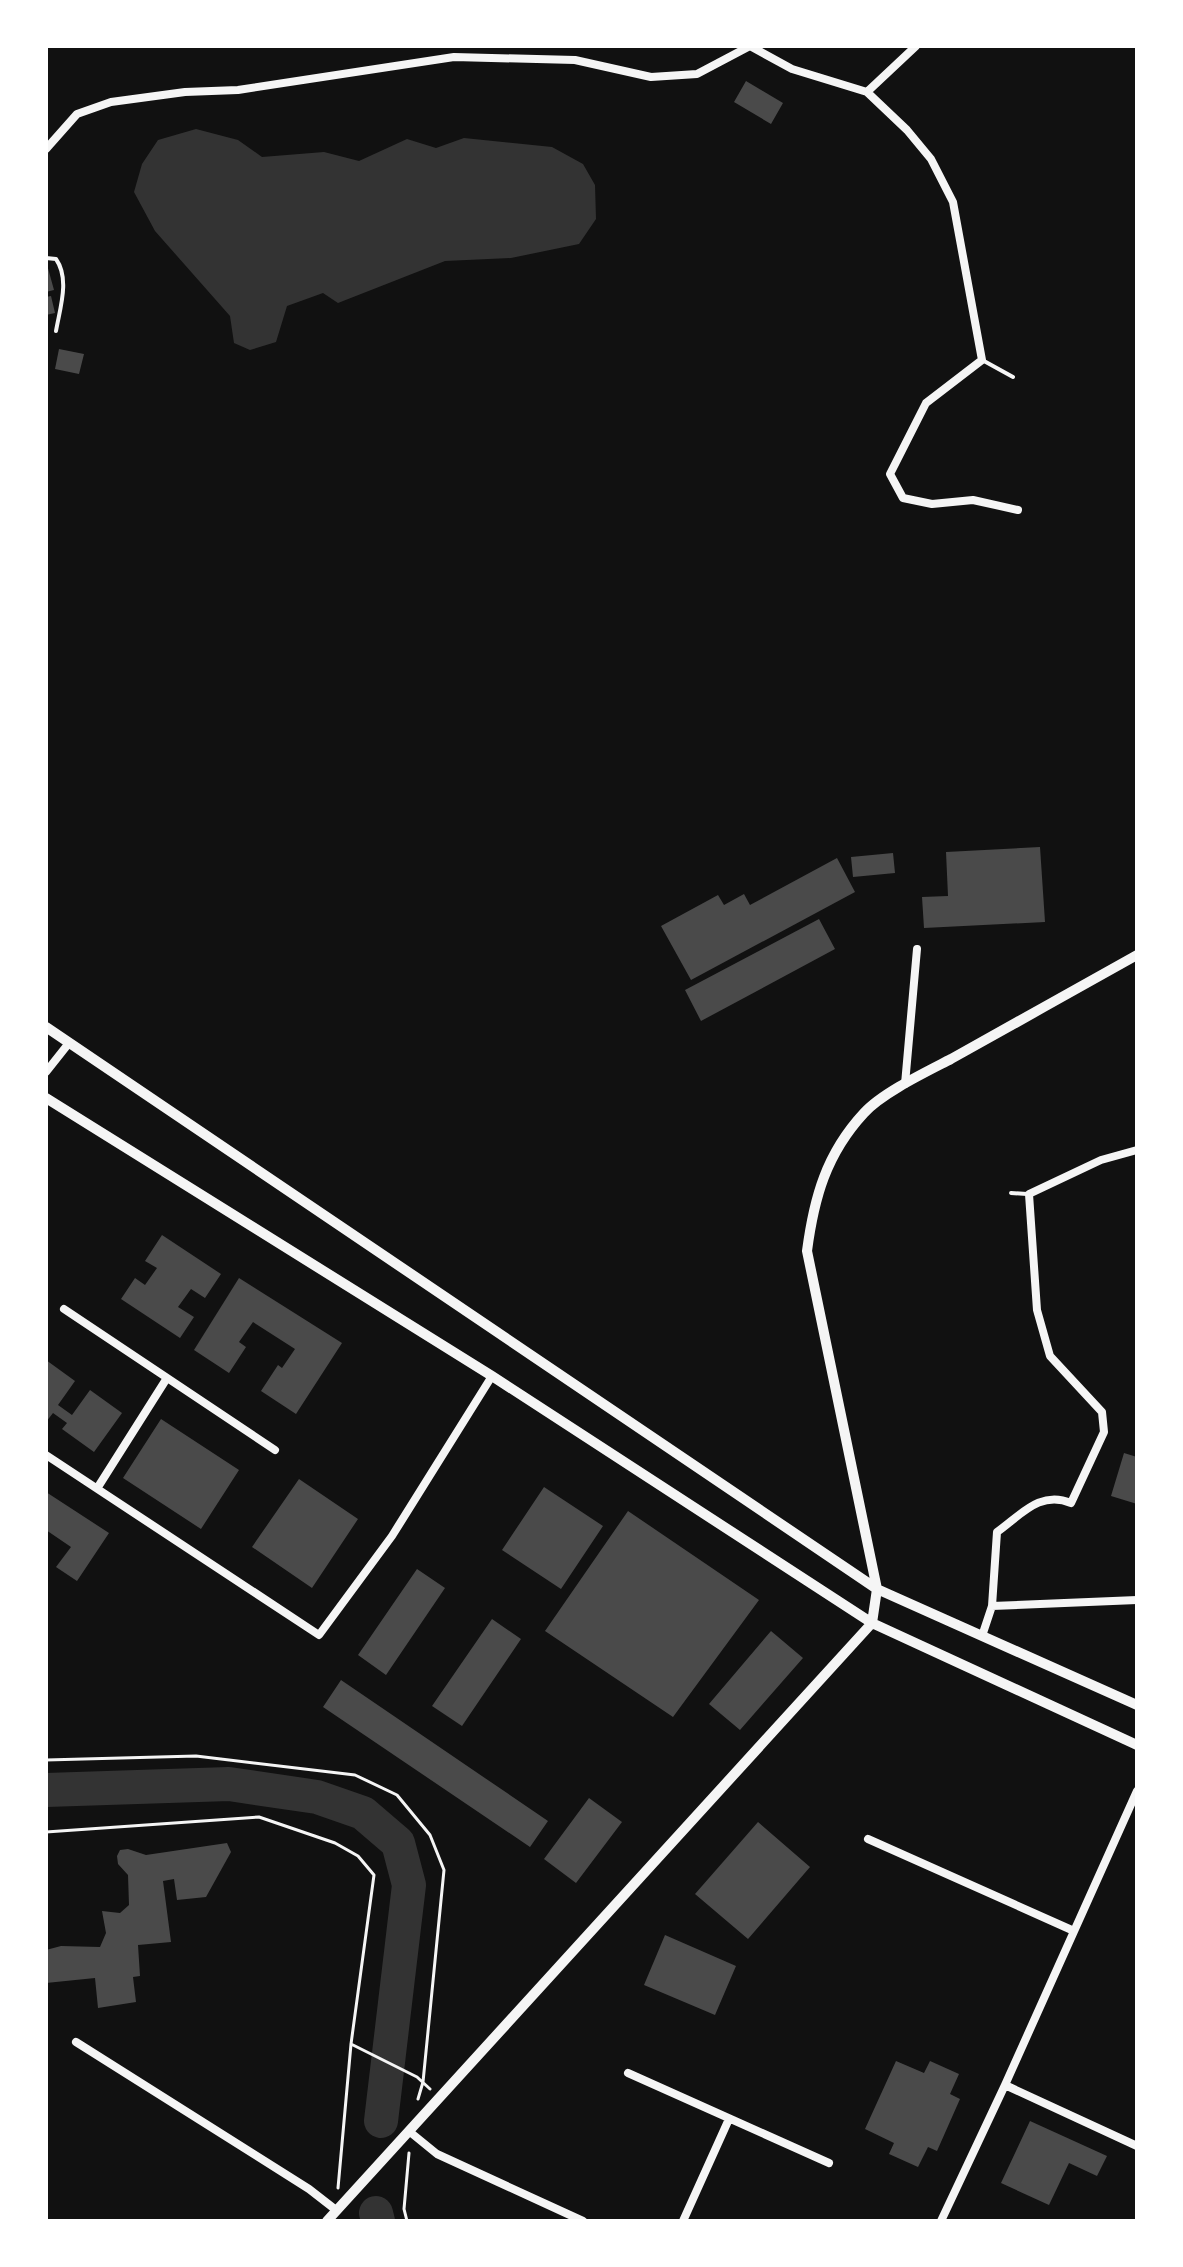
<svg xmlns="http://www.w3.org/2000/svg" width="1183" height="2267" font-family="Spectral,serif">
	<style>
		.water { fill: #333 }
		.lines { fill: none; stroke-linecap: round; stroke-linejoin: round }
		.river { stroke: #333; stroke-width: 34 }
		.building { fill: #4a4a4a }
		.path { stroke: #f5f5f5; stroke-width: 3 }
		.service { stroke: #f5f5f5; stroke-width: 4 }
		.minor { stroke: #f5f5f5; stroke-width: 8 }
		.tertiary { stroke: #f5f5f5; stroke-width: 10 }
	</style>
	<rect width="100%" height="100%" fill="#111"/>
	<path class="water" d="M196,129l42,11 24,17 62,-5 35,9 48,-22 29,9 28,-10 88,9 31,17 12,21 1,34 -17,25 -68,14 -66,3 -107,42 -15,-10 -36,13 -11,36 -26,8 -16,-7 -4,-27 -75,-85 -21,-39 8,-28 16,-24z"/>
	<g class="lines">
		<path class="river" d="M46,1790l183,-6 88,13 46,16 35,30 11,42 -28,236
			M376,2213l2,8"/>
	</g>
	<path class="building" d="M746,81l37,22 -12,21 -37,-22z
		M46,261l8,29 -8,2z
		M51,296l4,17 -9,2v-18z
		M59,349l25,5 -5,20 -24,-5z
		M1040,847l5,75 -121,6 -2,-31 26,-1 -2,-44z
		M893,853l2,20 -42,4 -2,-20z
		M837,858l18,34 -164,88 -30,-54 57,-31 6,10 20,-11 6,11z
		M819,919l16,30 -134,72 -16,-31z
		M162,1235l59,39 -16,24 -14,-9 -13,18 16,10 -14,21 -59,-39 14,-21 10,7 12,-17 -12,-7z
		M239,1278l103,65 -46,71 -35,-23 17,-26 4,3 13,-19 -42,-27 -14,20 7,5 -17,26 -35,-23z
		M46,1360l29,21 -17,24 14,10 18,-25 32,23 -28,39 -32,-23 5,-6 -14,-10 -7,9z
		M161,1419l78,51 -38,59 -78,-51z
		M1124,1453l13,4v47l-26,-8z
		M299,1479l59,40 -46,69 -60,-41z
		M544,1487l59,39 -42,63 -59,-39z
		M46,1492l63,41 -32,48 -21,-14 15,-20 -25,-17z
		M628,1511l131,89 -86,117 -128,-86z
		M417,1569l28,19 -59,87 -28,-20z
		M492,1619l29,20 -59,87 -30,-20z
		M771,1631l32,27 -63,72 -31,-26z
		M341,1680l207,141 -18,26 -207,-140z
		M589,1798l33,24 -46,61 -32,-24z
		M758,1822l52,45 -62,72 -53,-45z
		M227,1843l4,9 -25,45 -29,3 -3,-21 -11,2 8,61 -33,3 2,31 -7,1 3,25 -38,6 -3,-30 -49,5v-33l15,-4 39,1 6,-14 -4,-22 18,2 9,-8 -1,-30 -10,-11 -1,-8 3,-6 8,-1 18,6z
		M665,1935l71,31 -21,49 -71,-30z
		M896,2061l28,12 6,-12 29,13 -9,20 10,5 -23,52 -9,-4 -10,20 -29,-13 5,-11 -29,-14z
		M1030,2121l77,35 -10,20 -28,-13 -20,42 -48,-22z"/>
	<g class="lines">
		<path class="path" d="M46,1760l150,-4 159,19 42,20 33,40 14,35 -21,212 -5,17
			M46,1832l213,-15 76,26 23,13 16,19 -23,169 -13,144
			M351,2044l66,33 13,12
			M407,2221l-3,-12 5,-56"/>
		<path class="service" d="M46,258l10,1c14,20 4,49 0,72
			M984,361l29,16
			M1011,1193l16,1"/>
		<path class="minor" d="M750,46l42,23 75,23 40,38 24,29 22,43 29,158 -56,43 -36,71 13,24 29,6 41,-4 45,10
			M867,92l49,-46
			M46,149l31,-35 34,-12 74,-10 53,-2 216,-33 121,3 76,17 46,-3 53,-28
			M46,1072l23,-29
			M905,1084l12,-135
			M1137,1150l-36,10 -72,34 8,116 13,46 52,56 2,20 -33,71c-31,-13 -50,12 -74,29l-5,74 145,-6
			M64,1309l211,141
			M46,1455l273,180 73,-99 100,-160
			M98,1487l69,-109
			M982,1636l10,-30
			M868,1839l206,92
			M76,2042l233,147 27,21
			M628,2073l201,90
			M1005,2085l132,61
			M410,2132l27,22 146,67
			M683,2221l46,-102
			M941,2221l64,-136 132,-294"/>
		<path class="tertiary" d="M46,1027l831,562 260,116
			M46,1098l446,278 380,247 265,122
			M327,2221l545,-598 5,-34 -70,-338c7,-53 19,-97 57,-138 18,-20 62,-41 87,-54 62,-35 124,-69 186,-104"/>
	</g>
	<rect width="1183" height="2267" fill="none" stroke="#ffffff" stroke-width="96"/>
</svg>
